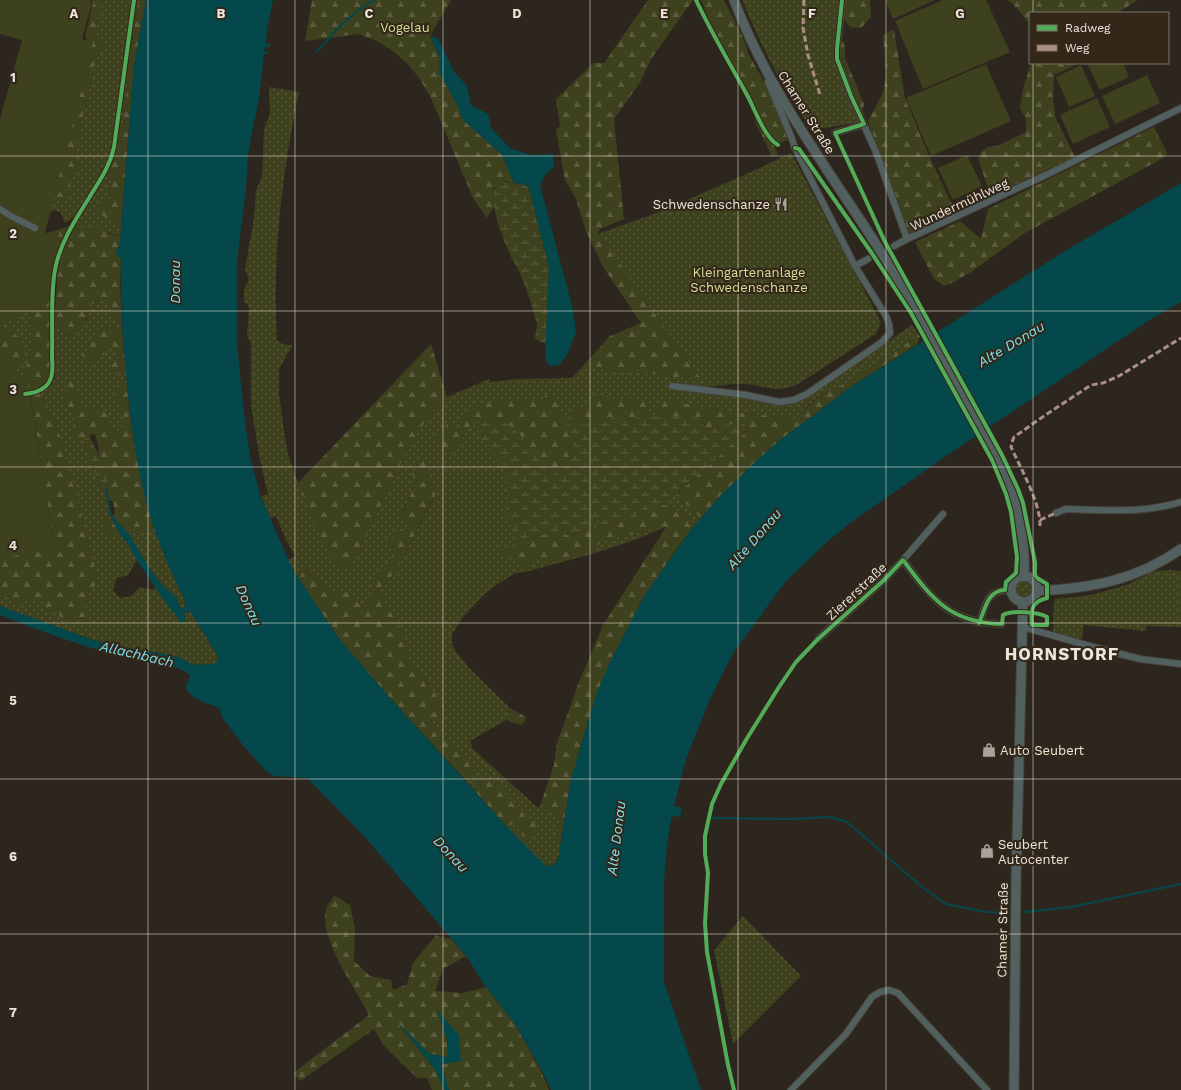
<svg xmlns="http://www.w3.org/2000/svg" width="1181" height="1090" font-family="'Work Sans',sans-serif">
	<style>
		.grass { fill: url(#grass-dots) }
		.forest { fill: url(#forest-firs) }
		.wetland { fill: url(#wetland-marsh) }
		.pitch { fill: #3e411d }
		.water { fill: #05484c }
		.pier { fill: #2c261e }
		.lines { fill: none; stroke-linecap: round; stroke-linejoin: round }
		.stream { stroke: #05484c; stroke-width: 2 }
		.street-tunnel { stroke: #49433a; stroke-width: 6; stroke-dasharray: 6 3; stroke-linecap: butt }
		.street-casing { stroke: #464139; stroke-width: 8 }
		.secondary-casing { stroke: #464139; stroke-width: 11 }
		.street { stroke: #515f5f; stroke-width: 6 }
		.secondary { stroke: #526160; stroke-width: 9 }
		.quiet { stroke: #ac8f84; stroke-width: 3; stroke-dasharray: 6 3; stroke-linecap: butt }
		.cycleway-casing { stroke: #322718; stroke-width: 6 }
		.cycleway { stroke: #51ab58; stroke-width: 4 }
		.grid { fill: none; stroke: #ede5dc; stroke-width: 1; stroke-opacity: 0.55 }
		.labels { text-anchor: middle; stroke-width: 4; stroke-linejoin: round; paint-order: stroke }
		.park-label { font-size: 13px; fill: #d7df97; stroke: #322718 }
		.street-label { font-size: 13px; fill: #ede5dc; stroke: #322718 }
		.poi-label { font-size: 13px; fill: #ede5dc; stroke: #322718; text-anchor: start }
		.water-label { font-size: 14px; font-style: italic; fill: #7ee0ec; stroke: #322718 }
		.district-label { font-size: 17px; font-weight: bold; letter-spacing: 1px; fill: #ede5dc; stroke: #322718 }
		.grid-label { font-size: 13px; text-anchor: middle; font-weight: bold; fill: #ede5dc; stroke: #322718; stroke-width: 4; stroke-linejoin: round; paint-order: stroke }
	</style>
	<defs>
		<pattern id="grass-dots" width="8" height="8" patternUnits="userSpaceOnUse"><rect width="8" height="8" fill="#3e411d"/><path d="M2 2h.1M6 6h.1" fill="none" stroke="#5a5c3d" stroke-width="1.8" stroke-linecap="round"/></pattern>
		<pattern id="forest-firs" width="22" height="20" patternUnits="userSpaceOnUse"><rect width="22" height="20" fill="#3e411d"/><path d="M5 1l3.5 6h-7zM16 11l3.5 6h-7z" fill="#5a5c3d"/></pattern>
		<pattern id="wetland-marsh" width="20" height="14" patternUnits="userSpaceOnUse"><rect width="20" height="14" fill="#3e411d"/><path d="M1 5h8M5 5V1M11 12h8M15 12V8" fill="none" stroke="#5a5c3d"/></pattern>
	</defs>
	<rect width="100%" height="100%" fill="#2c261e"/>
	<path class="grass" d="M103,0h30l-21,150 -7,21 -29,45 -11,7 -4,-10 -6,-3 -6,3 4,-19 16,3 2,-16 8,-11v-7l-5,-6 20,-90 9,-24 -1,-5 -6,-4 -1,-4z
		M136,0h3l-5,26 -11,100 -5,5z
		M742,0h97c-2,17 -6,35 -5,52 2,24 16,48 25,70l-46,8c-7,-9 -14,-18 -20,-28 -20,-32 -36,-67 -51,-102z
		M269,87l30,5c-17,82 -27,164 -22,248l3,3 12,3 -13,23v25l7,50 4,17 21,55 24,46h19l56,-118 22,-32 15,-15 42,-18 2,3 24,-3 57,-1 9,-10 87,7 6,3h26l-102,-144 64,-23 91,-40 38,-18 90,169 -5,12 -78,50c-23,11 -32,1 -55,0 -12,-1 -24,3 -37,2l3,7 19,1 41,8 33,-4 110,-73 7,10 -66,44 -23,12 -7,2 -10,8 -19,18 -96,-12 -26,-7 4,95 25,23 -7,8 -12,-14h-40l-16,8 -95,16 -15,10 -3,10 16,12 4,-10 53,-6 19,-12 23,-4 32,-11 7,1c-45,22 -95,33 -142,46l-10,1 -20,13 -11,9 -20,21 -12,18v10l5,9 13,16 40,39 -4,12 -36,21 3,8 65,59 3,-5c3,9 10,10 19,13l-3,22 4,3c-2,11 -3,34 -20,21l-34,-35 5,-3 10,8 14,-7 -44,-45 -7,-3 -8,5 -4,7 -5,-6 4,-5 3,-14 -45,-44 16,-11 -40,-56 -2,-19 -25,-43 19,-23 39,-76 -20,-13 -16,37 10,9 -2,5 -16,5 -6,9 6,8 -8,20 -14,8 6,4 -12,24 -17,-18h-15l-14,-8 -14,-13 -6,11 -11,-20 7,-4 -10,-18 -9,-22 -6,2 -9,-22 7,-2 -8,-34 -9,-55v-62l-4,-7 2,-29 -5,-6v-12l5,-9 -4,-11 9,-51 2,-28 6,-13 2,-48 6,-16z
		M106,175l6,4 -3,11 2,9 -8,17 12,4 3,6 3,1v9c-9,-2 -22,-8 -29,-8 -8,-1 -10,3 -19,0z
		M97,300l7,1 5,6 7,14 6,3v2l-7,2 -7,-2 -12,5 -6,15 22,-2 7,9 1,18 6,3 1,14 -4,-4v47c-14,0 -19,-14 -25,-24l-12,2 -6,-8h-17l8,10 7,14 -7,9 2,6h10l16,45c10,9 8,21 12,33l-7,4 7,13 9,-1 9,11 8,15 -9,15 -11,3 -4,12 7,8 11,-2 9,-9 12,3 3,-3 26,35 5,-4 -2,-3 1,-2 5,-2 27,44v7l-4,2 -19,1 -16,-8 -24,-5 -17,-2 -44,-10 -93,-34v-8l11,-2 5,8 12,-5 17,3 1,9 8,-1c15,10 19,8 36,3l-5,-5 2,-15 8,-7 3,-8 -42,-157 -16,-28c7,-3 13,-8 15,-16l-1,-53 15,14 18,-18 1,-12z
		M25,305l6,7c-2,9 0,16 0,25 0,13 -3,29 -9,39l-6,-6 1,-34 -12,-9 -2,-7z
		M154,527l32,78 -3,4 -3,-2 -3,-9 -15,-13 -10,-13 -24,-39 -4,-3h6l7,5z
		M1170,570l11,1v56l-35,-1v5l-63,-6 -1,15 -29,-7 1,-34 24,-2 21,-4 30,-9 25,-13z
		M1015 590a9 9 0 1 1 18 0a9 9 0 1 1-18 0Z
		M743,916l58,60 -68,68 -19,-94z"/>
	<path class="forest" d="M92,0h11l-8,30 1,4 6,4 1,5 -9,24 -20,90 5,6v7l-8,11 -2,16 -6,3 -6,-2 -4,-4 39,-150 -7,-7 8,-34z
		M139,0h7l-12,65 -13,162 -3,-1 -3,-6 -12,-4 -7,-7 6,-8 9,-3 -2,-8 3,-11 -6,-4 6,-13 6,-31 5,-5 11,-100z
		M312,0h139l-21,36 9,20v16l20,36 3,11 40,36 12,28 -10,-2 -11,7 1,18 -7,12 -14,-20 -42,-100 -12,-20 -11,-14 -14,-12 -15,-10 -20,-8 -54,7z
		M648,0h45l-42,59 -10,22 -27,38 10,100 -24,10 -2,4 102,145h-26l-6,-3 -87,-7 29,-32 31,-13 -38,-56 -17,-36 -10,-32 -11,-19 -9,-50 4,-4 -4,-27 37,-36h11z
		M701,0h23l20,40 4,13 14,25 28,61 -16,7 4,8 -6,3 -17,-36 2,-2 -34,-66z
		M845,0h25l1,17 -10,11 -11,-1 -7,-9z
		M1007,0h131l-21,13h-87v11l-18,-21z
		M894,29l11,69 25,60 26,55 -47,21 -41,-113 15,-28 3,-18 -3,-40z
		M841,40l4,3v15l19,46 -1,5 -2,2 -21,-57z
		M1031,63h49l-26,12 -1,24 3,20 19,38 -70,32 -17,-1 -10,-29 3,-7 7,-5 9,-1 29,-14v-13l-6,-11 3,-19z
		M1154,127l13,26 -2,4 -140,76 -54,39 -19,11 -8,3 -10,-7 -19,-37 45,-21 21,18 7,-30z
		M71,225l-12,25 -5,20 -4,46 1,35 -1,27c-4,7 -11,12 -19,14l-3,-1 -6,-15c6,-10 9,-26 9,-39 0,-9 -2,-16 0,-25l-6,-7 27,-72z
		M84,225l9,3 8,-3 9,9 11,2 -2,10 -3,3 5,11 -1,24 2,40 -6,-3 -7,-14 -5,-6 -7,-1 -9,8c-1,17 -6,21 -18,30l-16,-14 4,-57 6,-19 9,-20 6,2z
		M3,320c2,8 6,9 12,14 11,8 9,21 6,33l-5,3 -16,-18v-30z
		M108,326l7,2 7,-2 4,48 -6,-3 -4,1 -4,-1v-10l7,-4v-4l-7,-9c-7,10 -14,15 -25,20l-5,-9 8,-9 6,-15z
		M919,335l1,2 -3,7 -68,44 -35,27 -34,25 -59,55 -20,23 -25,-23 72,-65 -4,-6 -20,1 -21,5 -1,-12 -44,-2 -1,-8 6,-8h9l26,7 96,12 29,-26 7,-2 23,-12z
		M431,344l16,53 -15,15 -22,32 -56,118 -6,7 -6,1c-19,-20 -34,-61 -44,-87z
		M69,382l8,3 3,16 6,8 12,-2 8,4 5,16 6,4 5,-1c2,-12 2,-19 -6,-28l1,-16 6,-2 4,4c5,48 13,93 27,139l-17,8 -7,-5h-6l-12,-14 3,-3 -2,-11 -4,-2 -4,-26 -7,-22 1,-3 -4,-15 -6,1 -6,5 -10,1 -2,-7 7,-9 -7,-14 -8,-10v-11z
		M40,393l16,28 42,157 -3,8 -8,7 -2,15 5,5v5l-2,4 -5,1 -10,-4 -5,5 -8,-6 -1,-4 -5,-4 -7,1 -3,-3 1,-6 -17,-3 -6,7 -6,-2 -6,-8 -10,2v-171l28,123 26,-4 -23,-147v-3z
		M547,395l8,3 20,47 -6,19 -16,11 -19,-21 -13,-18 -13,-12 -29,-3 -15,9 -3,16 -11,10 -15,-16 13,-17 11,5 6,-15 16,-9 18,-3h38z
		M602,395l20,5 4,-3c8,1 15,4 24,5l-1,15h-11l-8,8 -8,-7h-23l-3,6c-9,0 -19,1 -25,-8 6,-11 13,-6 18,-18l6,1 2,-3z
		M419,460l8,1 10,30 -39,77 -19,23 25,43 2,19 40,56 -7,9 -9,2 45,44c0,8 -2,13 -7,19l-79,-86 -49,-57 -41,-60 5,-11 15,13 14,8h15l17,18 12,-24 -6,-4 5,-7 9,-1 8,-20 -6,-8 6,-9 16,-5 1,-5 -9,-8 16,-38 -5,-5z
		M663,505c16,3 21,8 31,21l-16,21 -35,51 -47,97 -25,84 -10,62 -4,-3 2,-22c-8,-3 -15,-4 -18,-13l13,-38 3,-22 22,-61 24,-57 63,-98 -6,-2 -32,11 -23,4 -19,12 -35,11 -18,-5 -4,10 -4,1 -12,-13 -8,4 -5,-10 16,-4v-6l38,-7 16,2 56,-15 16,-8z
		M111,518l9,16 -9,1 -9,-6 2,-7z
		M510,708l14,8 2,2 -3,6 -3,1 -14,-5z
		M485,777l7,3 44,45 -5,13h-7l-2,-6 -10,-8 -5,3 -34,-38 4,-7z
		M335,896l15,9 5,24 -1,32 16,15 21,4 2,10 14,-6 6,-21 23,-28 15,4 15,17 -23,13 -8,22 28,2 23,-6 29,37 26,47 8,19h-100l-8,-26 20,-3 -23,-49 9,27 1,18 -18,-3 -31,-29 36,44 9,21h-12l-5,-12h-10l-34,-33 -9,-16 -74,52 -7,-8 76,-58c-13,-26 -53,-80 -42,-109 2,-4 5,-7 8,-10z"/>
	<path class="wetland" d="M497,181l27,3 5,4 20,79 -3,77 -11,-5c0,-5 2,-11 2,-15 -3,-14 -12,-40 -18,-53 -3,-7 -8,-12 -10,-19 -8,-18 -22,-53 -12,-71z
		M658,416l44,2 1,12 21,-5 20,-1 4,6 -72,65 -13,10 -21,7 -16,8 -56,15 -16,-2 -38,7 -11,-25 5,-33 -15,-26 -18,-22 2,-13 19,-1 10,4 13,12 13,18 19,21 16,-11 6,-19 -11,-26h9l11,6 11,-1 3,-6h24l8,6 8,-7z
		M89,435c5,11 18,35 18,47 0,4 -1,8 -1,12l-2,-4 -5,-5 -16,-45z"/>
	<path class="pitch" d="M0,0h90l2,3 -10,36 11,3 -48,191 6,-1 9,-3 -11,66 -49,34v-210l22,-79 -22,-6z
		M885,0h50l-42,19z
		M943,0h43l24,52 -87,37 -28,-68z
		M1087,63h36l6,14 -29,13z
		M986,64l25,57 -80,35 -25,-58z
		M1081,65l14,31 -26,11 -13,-30z
		M1147,75l13,28 -45,21 -13,-28z
		M1097,98l13,29 -37,17 -13,-29z
		M967,155l15,31 -29,14 -15,-32z
		M0,352l28,30 26,164 -26,5 -28,11z"/>
	<path class="water" d="M146,0h127l-7,34 5,1h-4l-2,8 5,1v3h-5l-1,5 4,-1 1,1 -5,3 -5,43 -11,56 -2,35 -9,72v83l7,70 6,42 10,39 33,75 47,70 49,57 118,130 39,39c6,0 8,-1 12,-6l13,-81 25,-84 14,-33 33,-64 20,-29 31,-43 27,-31 34,-33 25,-22 34,-25 35,-27 216,-137 116,-68v119l-30,17 -199,133 -102,71 -23,19 -41,39 -53,72 -23,46 -24,60 -12,47 8,2 -2,9 -8,-1 -5,28 -3,38v100l37,108h-150l-9,-19 -27,-47 -29,-37 -20,-31 -101,-119 -58,-59 -33,-2 -9,-6 -19,-21 -23,-30 -4,-11c-11,-5 -28,-8 -33,-20l4,-13c-16,-14 -61,-16 -82,-22 -37,-11 -73,-24 -108,-38v-9l93,34 44,10 17,2 24,5 16,8 19,-1 4,-2v-7l-25,-41 -4,-3 -3,2 -1,2 2,5 -2,3 -3,-1 -13,-16 -34,-50 -5,-11 -8,-9 -10,-18 -5,-24 1,-11 1,12 4,21 16,17 24,39 10,13 15,13 3,9 3,2 3,-4 -1,-4c-11,-22 -21,-45 -29,-67 -17,-49 -24,-99 -29,-150 -4,-41 -7,-83 -6,-124l-2,-4 -2,-1 -1,-6 3,-3 1,-5 14,-176z
		M430,36l8,2 16,34 13,14 4,19 17,9 3,14 20,21 22,6 20,-1 1,13 -9,8 -5,10 33,125 3,22 -9,23 -8,10 -9,1 -5,-7 4,-92 -20,-79 -5,-4 -10,-1 -12,-28 -40,-36 -3,-11 -20,-36v-16z
		M437,1010l22,25 2,26 -20,3 8,26h-5l-9,-21 -39,-48 34,33 18,3 -1,-18z"/>
	<path class="pier" d="M936,330l54,98 -12,9 -55,-99z"/>
	<g class="lines">
		<path class="stream" d="M316,51c8,-5 11,-11 17,-18 12,-12 27,-26 42,-33
			M712,818l80,1 39,-2 16,5 75,65 24,17 40,8 24,1
			M1024,912l47,-5 110,-23"/>
		<path class="street-tunnel" d="M868,259l26,-13"/>
		<defs>
			<path id="street" d="M842,0l-5,49v10l14,37 25,56 31,87 141,-65 133,-66
				M835,133l29,-9
				M0,209l11,7 24,12
				M894,246l13,-7
				M855,266l13,-7
				M672,386l74,9 33,7 15,-2 13,-6 75,-52 8,-9 -1,-9 -3,-8 -31,-50 -60,-118 -4,-12 -23,-54
				M1056,513l10,-4c42,1 74,5 115,-7
				M903,560l40,-46
				M979,623c8,-20 7,-33 32,-33
				M1023,627l70,20 47,12 41,5
				M818,639l65,-58 20,-21c29,39 47,63 99,64
				M791,1090l55,-56 26,-37 8,-5 9,-2 9,3 89,97"/>
			<path id="secondary" d="M734,0c30,80 80,150 127,221 36,54 67,110 99,166 33,61 68,117 64,190
				M1011 589a13 13 0 1 1 26 0a13 13 0 1 1-26 0Z
				M1037,591c54,-3 98,-10 144,-42
				M1014,1090l2,-208 7,-280"/>
		</defs>
		<use href="#street" class="street-casing"/>
		<use href="#secondary" class="secondary-casing"/>
		<use href="#street" class="street"/>
		<use href="#secondary" class="secondary"/>
		<path class="quiet" d="M804,0l-1,28 5,27 12,40
			M1040,520l16,-7
			M1040,526c1,-22 -20,-59 -29,-79l1,-5 2,-5 30,-21 47,-31 12,-2 16,-7 62,-38"/>
		<defs>
			<path id="cycleway" d="M696,0c15,32 33,62 50,93 8,14 18,44 32,52
				M795,148l4,1 72,103 40,61 81,147 14,34 5,18 6,45 -1,16 -10,9 -1,8c-17,0 -20,19 -26,33
				M25,394c9,-1 21,-4 25,-14 4,-7 2,-17 2,-24 1,-28 -2,-58 3,-86 4,-25 20,-50 34,-72 10,-17 21,-31 25,-51l20,-147
				M734,1090l-6,-25 -21,-113 -2,-29 3,-50 -3,-19v-18l7,-32 9,-20 25,-44 33,-53 17,-25 22,-23 65,-58 20,-21c29,39 47,63 99,64l1,-9c9,-5 36,-3 44,2v8h-15c-1,-14 -2,-23 15,-27v-14l-10,-6 -2,-3v-13l-12,-59 -5,-14 -16,-34 -117,-213 -50,-109 29,-9 -13,-28 -14,-37v-10l5,-49"/>
		</defs>
		<use href="#cycleway" class="cycleway-casing"/>
		<use href="#cycleway" class="cycleway"/>
	</g>
	<path class="grid" d="M148,0v1090M295,0v1090M443,0v1090M590,0v1090M738,0v1090M886,0v1090M1033,0v13M1033,63v1027M0,156h1181M0,311h1181M0,467h1181M0,623h1181M0,779h1181M0,934h1181"/>
	<defs>
		<symbol id="restaurant-bare" viewBox="-9 -9 18 18"><path d="M-5-6h1v4h1v-4h1v4h1v-4h1v5L-1.5 .5V6h-2V.5L-5-1ZM5-6V6H3V1.5H1.5Q1.5-4 5-6Z" fill="#a9a29a" stroke="#322718" stroke-width="2.5" paint-order="stroke"/></symbol>
		<symbol id="shop-bare" viewBox="-9 -9 18 18"><path d="M-5-2.5h2.3a2.7 3.5 0 0 1 5.4 0H5L5.5 6h-11ZM-1.5-2.5h3a1.5 2.3 0 0 0-3 0Z" fill="#a9a29a" stroke="#322718" stroke-width="2.5" paint-order="stroke"/></symbol>
	</defs>
	<g fill-rule="evenodd">
		<use href="#restaurant-bare" x="771" y="194" width="20" height="20"/>
		<use href="#shop-bare" x="979" y="740" width="20" height="20"/>
		<use href="#shop-bare" x="977" y="841" width="20" height="20"/>
	</g>
	<g class="labels">
		<g class="park-label">
			<text x="405" y="32">Vogelau</text>
			<text x="749" y="277">Kleingartenanlage<tspan x="749" dy="15">Schwedenschanze</tspan></text>
		</g>
		<g class="street-label">
			<text transform="translate(807 112) rotate(58)" y="5">Chamer Straße</text>
			<text transform="translate(959 204) rotate(-25)" y="5">Wundermühlweg</text>
			<text transform="translate(856 591) rotate(-43)" y="5">Ziererstraße</text>
			<text transform="translate(1002 930) rotate(-89)" y="5">Chamer Straße</text>
		</g>
		<g class="poi-label">
			<text x="770" y="209" text-anchor="end">Schwedenschanze</text>
			<text x="1000" y="755">Auto Seubert</text>
			<text x="998" y="849">Seubert<tspan x="998" dy="15">Autocenter</tspan></text>
		</g>
		<g class="water-label">
			<text transform="translate(175 282) rotate(-90)" y="5">Donau</text>
			<text transform="translate(1011 344) rotate(-31)" y="5">Alte Donau</text>
			<text transform="translate(754 539) rotate(-49)" y="5">Alte Donau</text>
			<text transform="translate(249 605) rotate(66)" y="5">Donau</text>
			<text transform="translate(137 654) rotate(13)" y="5">Allachbach</text>
			<text transform="translate(616 838) rotate(-83)" y="5">Alte Donau</text>
			<text transform="translate(451 854) rotate(47)" y="5">Donau</text>
		</g>
		<g class="district-label">
			<text x="1062" y="660">HORNSTORF</text>
		</g>
	</g>
	<g class="grid-label">
		<text x="74" y="18">A</text>
		<text x="221" y="18">B</text>
		<text x="369" y="18">C</text>
		<text x="517" y="18">D</text>
		<text x="664" y="18">E</text>
		<text x="812" y="18">F</text>
		<text x="960" y="18">G</text>
		<text x="13" y="82">1</text>
		<text x="13" y="238">2</text>
		<text x="13" y="394">3</text>
		<text x="13" y="550">4</text>
		<text x="13" y="705">5</text>
		<text x="13" y="861">6</text>
		<text x="13" y="1017">7</text>
	</g>
	<rect x="1029" y="12" width="140" height="52" fill="#322718" stroke="#7d7366"/>
	<rect x="1037" y="25" width="20" height="6" fill="#51ab58" stroke="#7d7366"/>
	<text x="1065" y="32" font-size="12" fill="#ede5dc">Radweg</text>
	<rect x="1037" y="45" width="20" height="6" fill="#ac8f84" stroke="#7d7366"/>
	<text x="1065" y="52" font-size="12" fill="#ede5dc">Weg</text>
</svg>
